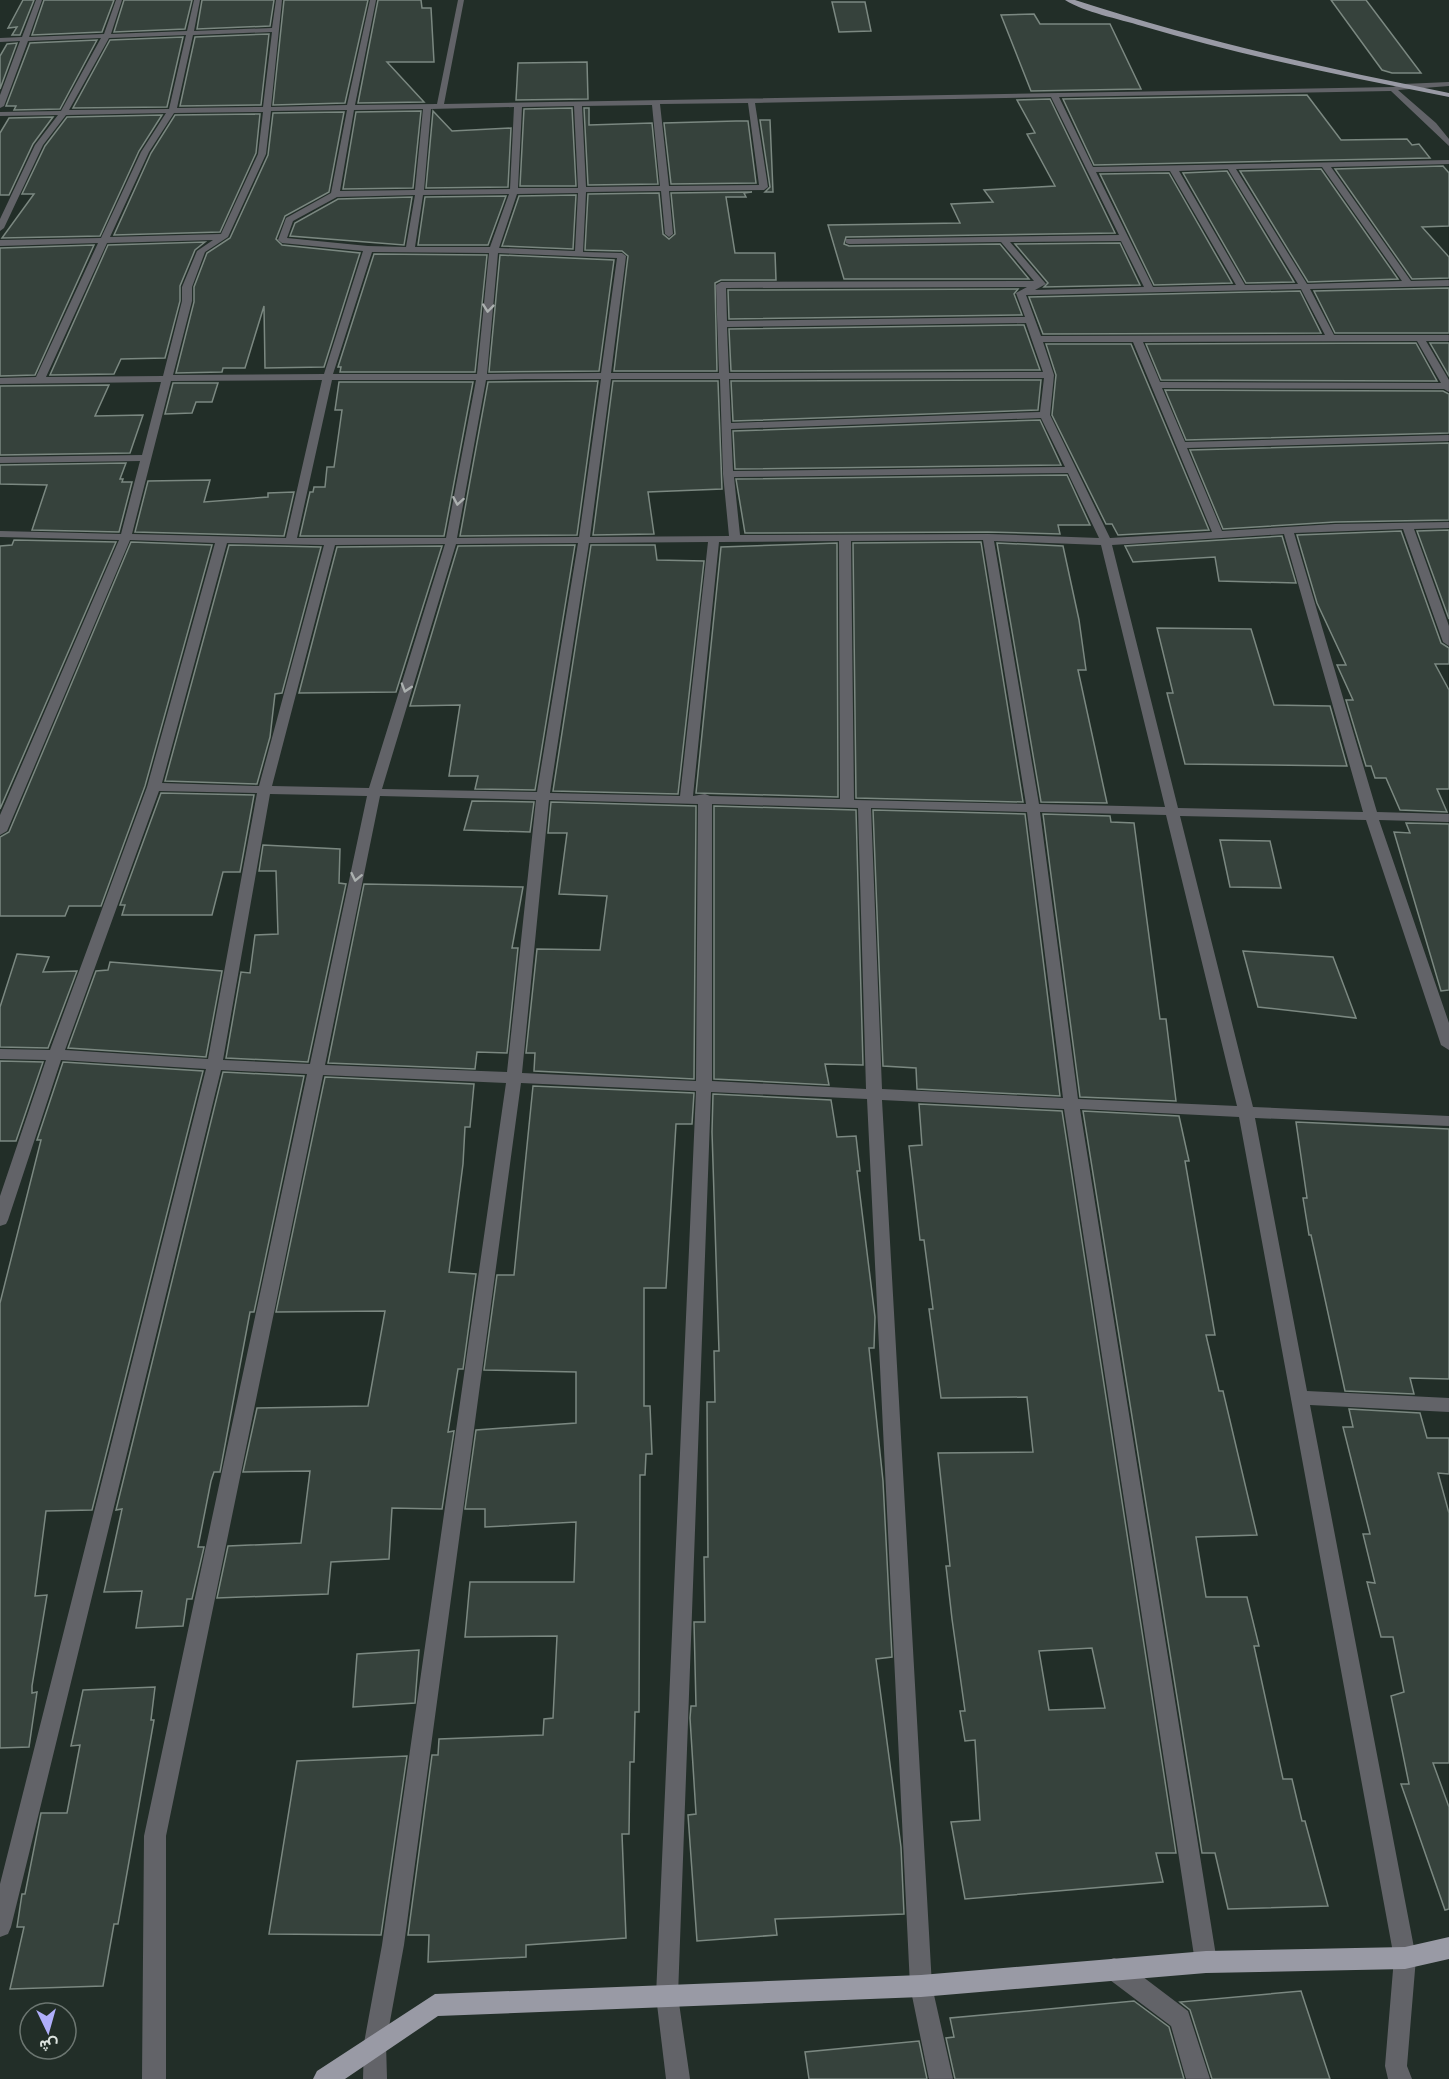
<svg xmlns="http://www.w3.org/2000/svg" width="1449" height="2079" font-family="Spectral,Vazirmatn,serif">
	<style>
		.building { fill: #36423c; stroke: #7b8881; stroke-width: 1.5; fill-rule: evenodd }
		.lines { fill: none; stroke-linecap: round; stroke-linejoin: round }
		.minor { fill: #626368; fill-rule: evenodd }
		.major { fill: #999aa5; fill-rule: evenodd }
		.oneway { stroke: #abb0af }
	</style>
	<rect width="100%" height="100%" fill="#222e28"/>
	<path class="building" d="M23,0h11l-14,35h-8l5,-8 -9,1z
		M44,0h70l-12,32 -70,3z
		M124,0h68l-7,29 -71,3z
		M202,0h72l-4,26 -73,3z
		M284,0h84l-23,103 -72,2z
		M378,0h43l1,8h9l3,54h-47l37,40 -66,1z
		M1331,0h35l55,73h-29l-10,-3z
		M832,2h33l6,29 -32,1z
		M1034,14l6,10h70l31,65 -110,2 -30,-76z
		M269,34l-8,71 -81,1 15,-69z
		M183,37l-16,70 -94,1 37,-68z
		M97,40l-37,69 -46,1 2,-4h-10l24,-63z
		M17,43l-17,46v-33l7,-12z
		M587,62l1,37 -72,1 2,-37z
		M1307,95l34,45 66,-1 5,6 7,-1 11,14 -336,7 -31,-66z
		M1050,99l65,134 -269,4 -2,7 5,2 151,-2 29,35h-185l-16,-54 132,-2 -9,-19 42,-2 -9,-12 71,-4 -28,-52 8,-1 -18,-33z
		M572,108l4,78h-56l4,-77z
		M584,108h5v17l63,-2 6,61 -70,1z
		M421,111l-8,77 -70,1 13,-77z
		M433,111l19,20 59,-3 -3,59 -82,1z
		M344,112l-15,80 -44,24 -9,23 6,6 78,8 -36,114 -59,1 -1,-62 -19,62h-22l-1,4 -46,1 18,-71v-15l13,-34 23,-15 38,-83 5,-42z
		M260,114l-4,39 -36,79 -106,3 37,-82 24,-38z
		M162,115l-23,36 -39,85 -98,2 32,-44h-12l23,-48 22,-29z
		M53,117l-20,27 -24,51h-9v-62l9,-15z
		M760,120h10l3,72h-8l5,-5z
		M736,121h12l8,62 -85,1 -7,-61z
		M1443,166l6,7v53l-27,1 27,30v21l-37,1 -77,-110z
		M1321,169l77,110 -90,3 -68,-111z
		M1227,171l67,111 -48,1 -63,-110z
		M1169,173l63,110 -78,2 -54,-111z
		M752,192l-8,1 2,4h-20l9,56h40l1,27h-55l-6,3 2,88h-103l14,-115 -6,-5 -37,-1 3,-56 71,-1 4,41 6,5 6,-5 -4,-41z
		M576,195l-3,54 -71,-3 17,-50z
		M506,196l-18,49h-70l7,-48z
		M412,197l-8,48 -114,-9 5,-13 43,-24z
		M205,242l-10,8 -15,36v15l-15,57 -44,1 -7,15 -64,1 58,-130z
		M1120,243l20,42 -96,2 4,-4 -33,-39z
		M94,245l-59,130 -35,1v-128z
		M374,254l113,1 -12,117h-135l1,-5h-3z
		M500,255l114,5 -15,111 -110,1z
		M1449,288v45h-114l-21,-42z
		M1018,289l-4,5 8,21 -293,4 -1,-29z
		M1300,291l21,42 -278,1 -14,-37z
		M1024,325l16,45 -309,1 -2,-42z
		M1416,343l21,38 -276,-1 -15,-36z
		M1430,343h19v33z
		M1046,344h85l78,186 -91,5 -6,-11h-6l-54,-109 4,-40z
		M1041,380l-3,30 -305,11 -2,-40z
		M598,381l-21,154 -117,1 28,-154z
		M613,381h105l4,108 -74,3 6,42 -61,1z
		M339,382h134l-29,154h-144l10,-44h3l1,-5h11l2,-20h7l8,-57h-7z
		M173,383h45l-6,19h-16l-4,11 -27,1z
		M109,385l-14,31 48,-1 -13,38 -130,2v-69z
		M1165,390l278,1 6,3v39l-263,7z
		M1040,420l21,45 -326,4 -2,-38z
		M1449,443v77l-114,2 -112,7 -33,-79z
		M126,463l-6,16h3l-1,3h10l-13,50 -87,-2 15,-45 -47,-1v-19z
		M1067,475l23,50h-32l2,9 -72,-2 -243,1 -9,-54z
		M210,480l-6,22 64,-5v-4l26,-1 -10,44 -149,-4 13,-51z
		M1449,530v89l-32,-88z
		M1401,531l40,112 8,5v16h-14l14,26v99h-12l10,23 -47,-2 -14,-32h-11l-4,-12h-5l-20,-66h7l-16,-35h9l-29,-62 -20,-68z
		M1282,536l14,47 -77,-2 -4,-24 -82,5 -8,-16z
		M14,540l102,2 -116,267v-263l12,-1z
		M131,542l81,3 -67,241 -44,120h-32l-4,10h-65v-79l9,-5z
		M981,542l42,260 -167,-4 -3,-255z
		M837,543l1,254 -142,-4 25,-246z
		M997,543l66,3 16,74 7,50h-8l29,133 -66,-1z
		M229,545l92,2 -39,146 -7,1 -5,43 -13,47 -92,-3z
		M575,545l-40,245 -60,-1 3,-13h-29l11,-71 -50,1 48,-160z
		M591,545h64l2,15 47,1 -26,233 -125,-3z
		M442,546l-46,146 -97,1 38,-146z
		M1157,628l94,1 23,76 56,1 17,60 -162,-2 -18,-71h6z
		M161,793l93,2 -14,77h-17l-11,43h-90l3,-10h-5z
		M472,801l62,1 -4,30 -66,-2z
		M551,802l145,4 -2,273 -160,-8 1,-18h-9l11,-104 63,1 7,-54 -48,-2 8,-61h-19z
		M714,806l142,4 7,255 -38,-1 4,21 -115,-6z
		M873,810l152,4 35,282 -143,-7 -1,-21 -33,-2z
		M1043,814l67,2 1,6 23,1 26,196h6l10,82 -96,-4z
		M1406,823l43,1v166l-8,1 -47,-159 16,1z
		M1220,840l50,1 11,47 -51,-1z
		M263,845l77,4 -1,34 7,1 -38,178 -82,-4 15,-86 9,1 5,-38 23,-1 -2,-63h-17z
		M364,884l159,3 -11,61h6l-11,105 -30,-1 -2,17 -147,-6z
		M1243,951l90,6 23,61 -98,-11z
		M17,954l32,3 -6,15 34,-1 -29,77 -48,-1v-40z
		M110,962l112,9 -16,86 -138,-9 28,-77 12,-1z
		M0,1061l43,1 -27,79h-16z
		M63,1062l140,9 -111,439 -46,1 -11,85 12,-1 -15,91v7l5,-1 -8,55 -29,1v-445l41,-163h-4z
		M223,1072l81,4 -50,236h-4l-30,160h-6l-3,9 -13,66h6l-12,52h-5l-4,27 -47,2 6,-37 -38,1 18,-83 -6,1z
		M325,1077l149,7 -4,43h-5l-2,37 -14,108 27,2 -13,95h-5l-10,63 6,-1 -12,78 -50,-1 -3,51 -58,3 -3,32 -111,4 11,-52 73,-3 9,-72 -67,1 14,-64 111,-2 17,-95 -109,1z
		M533,1086l161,7 -2,31h-16l-10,164h-22v118h6l2,48h-6l-1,21h-5l-1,237h-4l-1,50h-4l-1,72h-7l4,104 -100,7v12l-98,5 1,-27h-21l24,-180h6l1,-16 104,-4 1,-16 9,-1 4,-82 -92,1 5,-55h104l2,-60 -91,5v-18h-20l11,-79 100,-7v-51l-92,-2 13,-95h17z
		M713,1094l118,6 6,37 19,-1 4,35h-3l18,146 -1,31h-5l14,133 9,176 -16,2 25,188 3,67 -129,5 2,16 -80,6 -9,-126 8,-1 -6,-96 1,-12h5l-2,-84h11l-1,-65h4l-1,-155h8l-1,-51h5l-7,-219z
		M919,1104l143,7 114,742h-20l7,29 -198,17 -14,-77 29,-2 -5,-80 -10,1 -5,-30h5l-13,-92 -6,-53h4l-12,-113 95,-1 -6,-55 -86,1 -12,-89h4l-9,-69h-4l-11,-94 13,-1zM1092,1648l13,60 -56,2 -10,-59z
		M1083,1111l96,5 10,45h-4l30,174h-9l13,56h4l34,144 -61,2 10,60h41l12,49h-5l29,133h9l10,42h3l23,85 -100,3 -13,-56h-13z
		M1296,1122l153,7v250l-39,-1 4,16 -69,-3 -34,-156h-2l-6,-37h4z
		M1349,1409l71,4 7,25h22v36l-11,-1 11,40v250h-16l16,44v102l-4,1 -44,-126h8l-18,-88 13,-4 -11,-55h-12l-14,-55 8,1 -12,-49h7l-27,-107h10z
		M419,1650l-4,53 -62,4 4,-53z
		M155,1687l-4,33h3l-36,204h-4l-11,62 -93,3 14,-62h-7l5,-33h3l16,-81h26l13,-68 -9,1 12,-56z
		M407,1756l-26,179 -112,-1 28,-173z
		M1301,1991l29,88h-118l-22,-69 -10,-8z
		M1134,2001l35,26 15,52h-229l-9,-41 8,-1 -4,-19z
		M919,2041l8,38h-118l-4,-27z"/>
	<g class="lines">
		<path class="minor" d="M36,0h6l-13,37 75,-3 12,-34h6l-11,34 76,-3 7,-31h6l-6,31 78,-3 4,-28h6l-11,107 76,-2 23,-105h6l-21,105 82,-1 21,-104h6l-20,104 949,-17 10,-3 46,-2v4l-51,4 38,33 13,16v7l-58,-55 -332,6 34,70 356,-7v4l-118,3 80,114 38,-1v6l-139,3 24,46h115v6h-23l23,39v12l-5,-3 -282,-1 23,54 264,-7v6l-262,7 35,83 113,-7 114,-2v6l-35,1 35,97v20l-6,-4 -40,-113 -109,4 83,279 72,2v8l-70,-2 70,203v27l-8,-5 -75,-225 -186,-4 73,291 196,9v10l-194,-8 52,273 142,7v14l-139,-7 106,553 -9,108 5,13h-24l-3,-13 9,-108 -155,-841 -159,-8 137,853 -3,8 -8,3 -8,-3 -3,-8 -131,-853 -182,-9 50,886 21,93h-24l-19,-93 -43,-887 -156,-7 -33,904 12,83h-24l-10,-83 40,-905 -175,-8 -117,862 -18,98 1,36h-24l1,-36 18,-98 124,-862 -183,-8 -157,761v243h-24l2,-243 163,-762 -86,-4 -210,857 -3,7 -8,3v-53l206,-815 -145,-9 -53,160 -2,4 -6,2v-30l46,-136 -46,-1v-10l50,1 97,-263 68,-244 -85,-3 -123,291 -7,4v-20l119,-275 -119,-3v-6l121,3 19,-73 -140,2v-6l142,-2 19,-73 -161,2v-6l36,-1 62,-134 -98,3v-6l101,-2 40,-86 25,-39 -100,2 -23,30 -39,83 -4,3v-12l35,-74 23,-30 -58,1v-4l61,-1 40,-73 -73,3 -24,65 -4,2v-13l20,-54 -20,1v-4l22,-1zM272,32l-9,75 -86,1 16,-73zM186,35l-17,74 -100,1 40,-72zM1051,97l68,138 -273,4v4l3,1 152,-2 33,39 -313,1 -5,3 3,88h-108l15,-117 -4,-3 -39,-1 3,-60 75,-1 4,43 4,3 4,-3 -4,-43 95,-1 4,-3 -13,-84zM748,103l11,82 -90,1 -9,-82zM652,105l8,81 -74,1 -4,-81zM574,106l4,82h-60l4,-81zM514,107l-4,82 -86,1 7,-81zM423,109l-8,81 -75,1 14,-81zM347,110l-16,83 -45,25 -8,22 4,3 81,8 -39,123 -151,1 19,-74v-14l13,-35 23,-15 38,-83 5,-43zM263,112l-5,42 -37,80 -111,3 39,-85 25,-39zM1322,167l80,114 -95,3 -71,-115zM1228,169l70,115 -53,1 -66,-114zM1170,171l66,114 -83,2 -57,-115zM578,193l-3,58 -76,-3 18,-54zM509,194l-19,53h-75l8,-52zM415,195l-9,52 -38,-1 -81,-8 6,-17 44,-24zM213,240l-16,11 -15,36v14l-19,75 -117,1 61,-134zM1121,241l23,46 -109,3 11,-6 -36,-42zM372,252l117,1 -12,121h-144zM498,253l119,5 -16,115 -114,1zM1027,287l-11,6 9,24 -298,4 -1,-33zM1301,289l24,46 -284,1 -15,-41zM1026,323l17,49 -314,1 -2,-46zM1417,341l24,42 -281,-1 -17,-40zM1043,342h90l79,190 -102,6 -60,-123 4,-40zM1044,378l-4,34 -309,11 -2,-44zM525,379h76l-22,158 -122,1 29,-158zM611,379h109l3,95 6,62 -139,1zM322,380l-36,158 -154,-4 39,-153zM332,380h144l-30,158h-149zM1041,418l24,49 -332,4 -2,-42zM1068,473l31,65 -111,-4 -248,1 -6,-58zM1284,534l79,278 -185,-4 -66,-263zM983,540l43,264 -172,-4 -3,-259zM839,541l1,258 -130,-3 -5,-2 -12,2 26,-254zM994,541l107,4 64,262 -126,-3zM708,542l-28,254 -130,-3 39,-250zM227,543l97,2 -65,241 -97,-3zM578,543l-41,249 -155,-3 74,-245zM445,544l-76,244 -97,-2 63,-241zM159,791l98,2 -49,266 -143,-9zM270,794l97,2 -57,268 -87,-4zM380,796l156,4 -29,272 -182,-7zM549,800l149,4 -2,277 -174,-8zM712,804l146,4 8,281 -154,-8zM871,808l156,4 36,286 -181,-9zM1040,812l126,3 71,291 -159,-7z
			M1114,1958l8,3 66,50 22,68h-24l-15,-53 -65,-49 -3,-8 3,-8z"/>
		<path class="major" d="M1065,0h10c123,40 248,68 374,93v4c-103,-20 -206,-41 -307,-71 -23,-7 -58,-14 -77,-26z
			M1449,1937v22l-44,10 -199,4 -285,24 -483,19 -93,63h-32l4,-8 118,-77 486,-19 285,-24 199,-4z"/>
	</g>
	<defs><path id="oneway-chevron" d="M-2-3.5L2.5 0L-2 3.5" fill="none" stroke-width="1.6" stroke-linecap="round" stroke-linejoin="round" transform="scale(1.5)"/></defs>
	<g class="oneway">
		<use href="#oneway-chevron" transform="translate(488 308) rotate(96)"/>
		<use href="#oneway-chevron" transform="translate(458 501) rotate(100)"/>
		<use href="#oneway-chevron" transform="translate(406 688) rotate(107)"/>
		<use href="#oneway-chevron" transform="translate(356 877) rotate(102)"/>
	</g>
	<g transform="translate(48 2031) rotate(175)"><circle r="28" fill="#222e28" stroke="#6c7671" stroke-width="1.5"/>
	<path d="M0-4.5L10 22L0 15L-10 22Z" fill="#afaefa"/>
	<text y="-9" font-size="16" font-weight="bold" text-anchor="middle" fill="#dce3df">ش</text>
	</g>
</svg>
